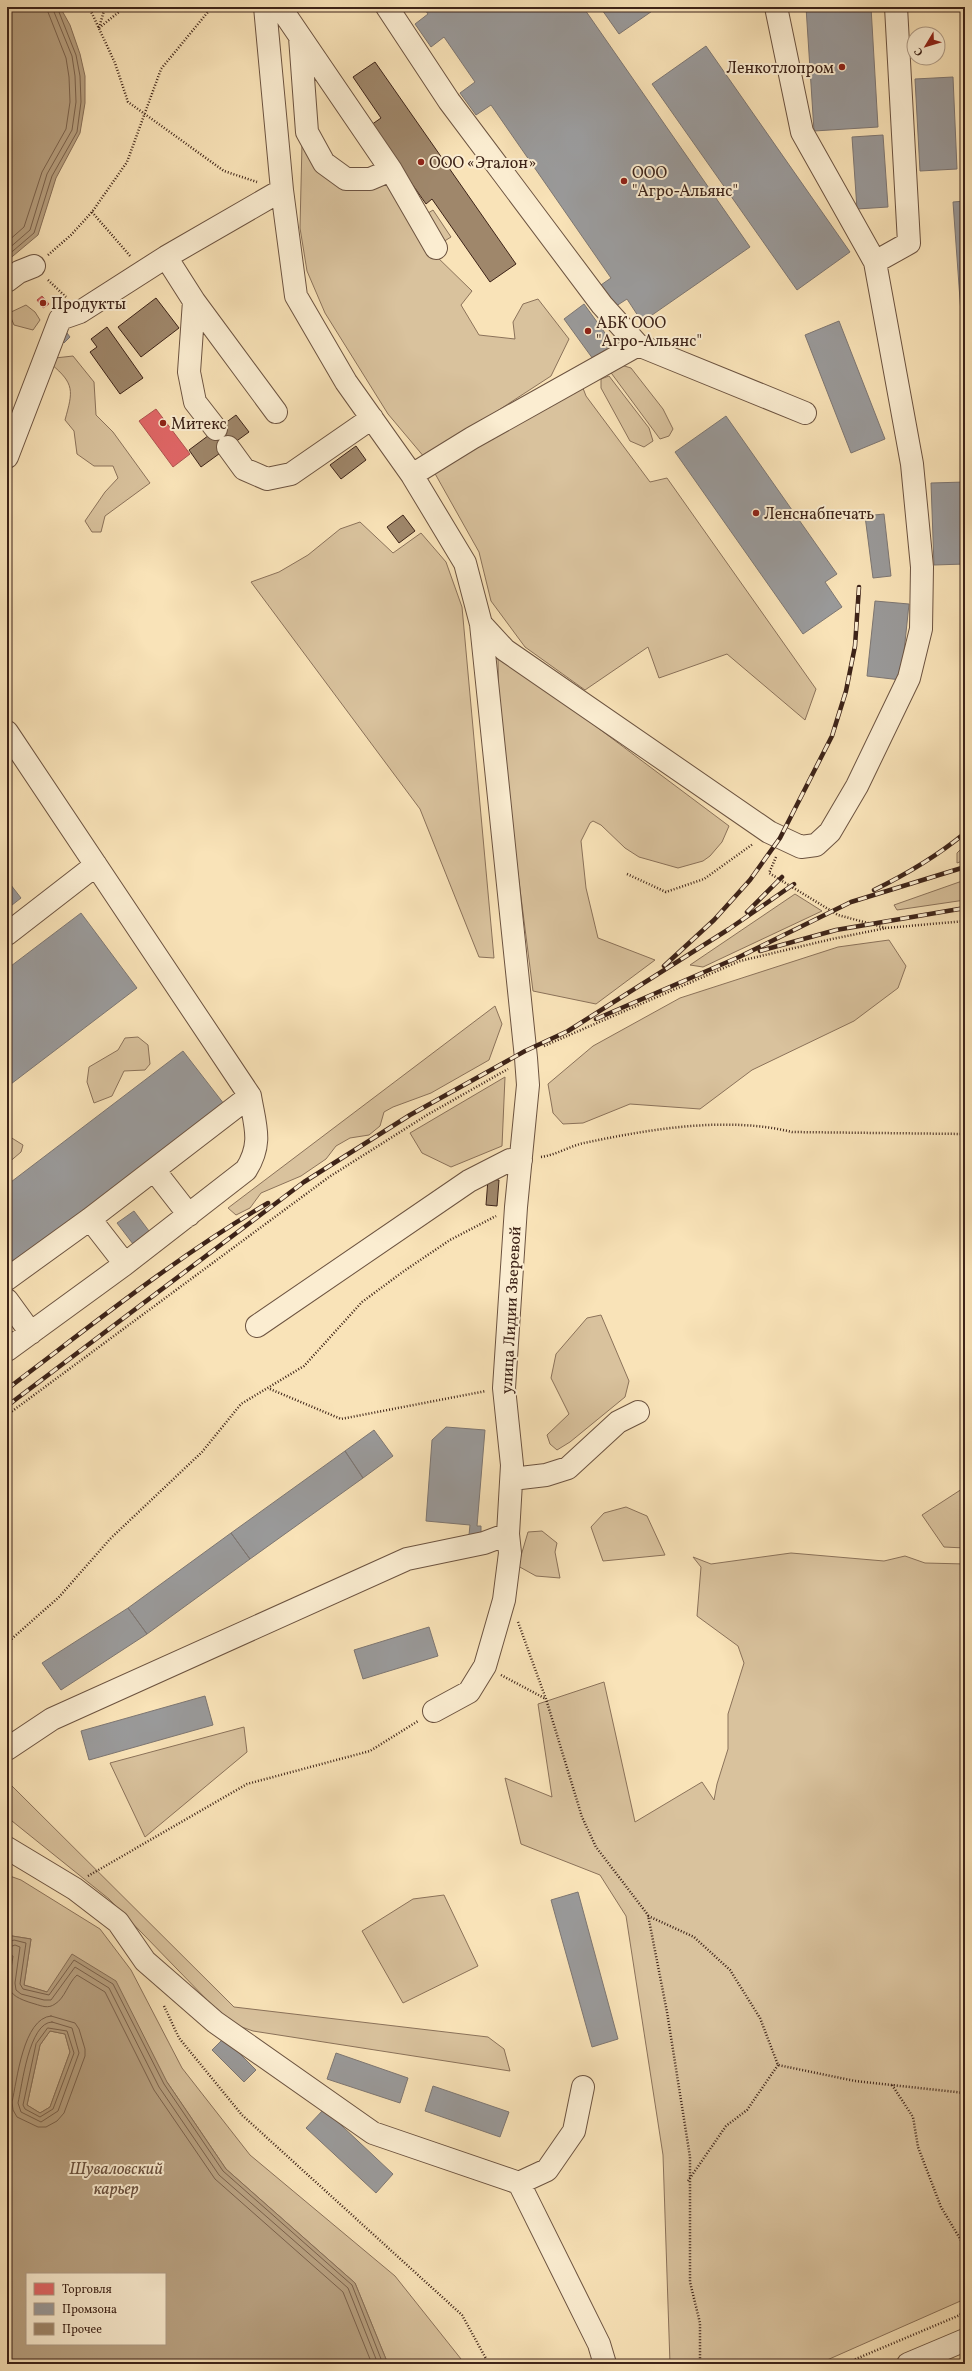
<svg xmlns="http://www.w3.org/2000/svg" width="972" height="2371" font-family="Vollkorn,serif">
	<style>
		.green { fill: #d9c29d; stroke: #8b725a }
		.water { fill: #b9a282; stroke: #876f58; fill-rule: evenodd }
		.shops { fill: #e06666; stroke: #af524f }
		.industry { fill: #999; stroke: #7d7672 }
		.lines { fill: none; stroke-linecap: round; stroke-linejoin: round }
		.shore { stroke: #7b624d; stroke-width: 1 }
		.building { fill: #9f876b; stroke: #3d2318 }
		.minor-casing { stroke: #6c5340; stroke-width: 24 }
		.path { stroke: #3d2318; stroke-width: 2.5; stroke-dasharray: 1 2; stroke-linecap: butt }
		.minor { stroke: #fbedd1; stroke-width: 22 }
		.rail-casing { stroke: #3d2318; stroke-width: 4.5 }
		.rail { stroke: #fbedd1; stroke-width: 3; stroke-dasharray: 9; stroke-linecap: butt }
		.poi-dot { fill: #8f2418; stroke: #fbedd1; stroke-width: 1.5 }
		.labels { text-anchor: middle; stroke-width: 4; stroke-linejoin: round; paint-order: stroke }
		.poi-label { font-size: 16px; fill: #3d2318; stroke: #fbedd1; text-anchor: start }
		.street-label { font-size: 16px; fill: #3d2318; stroke: #fbedd1 }
		.water-label { font-size: 17px; font-style: italic; fill: #684f3d; stroke: #fbedd1 }
	</style>
	<rect width="100%" height="100%" fill="#f9e3b8"/>
	<filter id="stains"><feTurbulence type="fractalNoise" baseFrequency=".005" numOctaves="4"/><feColorMatrix values="0 0 0 0 .2 0 0 0 0 .09 0 0 0 0 .02 0 0 0 .5 -.17"/></filter>
	<radialGradient id="worn" r=".72"><stop offset=".6" stop-color="#630" stop-opacity="0"/><stop offset="1" stop-color="#630" stop-opacity=".3"/></radialGradient>
	<path class="green" d="M302,143l20,28 66,6 44,75 40,39 -11,14 18,30 36,4 -2,-17 10,-18 15,-5 31,40 -18,37 -126,82 -37,-44 -63,-101 -18,-42 -7,-43z
		M433,210l18,27 -8,5 -18,-27z
		M26,305l9,7 5,8 -7,10 -19,-5 -5,-12z
		M73,356l21,26 2,33 17,17 37,51 -45,33 -4,16h-9l-7,-11 20,-29 13,-14 -5,-12h-19l-17,-12 -3,-23 -9,-11c8,-29 10,-36 -14,-56l4,-6z
		M618,364l13,4 32,41 10,20 -4,7 -9,3 -51,-69z
		M609,376l40,52 4,13 -9,6 -14,-6 -29,-53v-9z
		M581,383l5,13 64,86 17,-4 149,211 -11,31 -78,-66 -68,24 -11,-31 -63,43 -60,-43 -34,-46 -12,-49 -46,-82z
		M360,522l33,31 28,-20 25,29 16,45 32,351 -15,-1 -59,-148 -169,-227 28,-10 29,-17 32,-26z
		M498,659l40,24 191,143 -7,16 -12,14 -7,5 -25,7 -39,-11 -14,-9 -24,-23 -8,-4 -3,2 -9,18 5,47 12,50 57,22 -59,44 -63,-13 -34,-266z
		M965,845v15l-8,3v-10z
		M965,880v20l-68,10 -3,-5z
		M795,894l27,17 -119,56 -13,-2z
		M889,940l17,26 -8,22 -44,33 -102,49 -52,39 -70,-5 -47,19 -20,1 -10,-11 -5,-29 45,-38 87,-48 158,-51z
		M495,1006l7,18 -13,36 -58,33 -38,14 -9,5 -4,14 -11,9 -19,3 -14,8 -10,13 -25,17 -40,17 -11,15 -14,7 -8,-7z
		M138,1037l10,8 2,19 -5,6 -21,1 -12,25 -18,7 -7,-21 2,-15 29,-17 7,-12z
		M505,1077l-3,69 -51,21 -29,-14 -12,-20z
		M7,1135l16,10 -2,7 -14,12z
		M601,1315l28,66 -4,16 -55,45 -13,8 -7,-6 -3,-9 22,-21 -18,-36 5,-24 31,-36z
		M965,1487v61l-21,-1 -22,-32z
		M626,1507l21,9 18,39 -62,6 -12,-34 13,-14z
		M542,1531l15,12 -2,9 5,26 -24,-2 -18,-10 10,-34z
		M791,1553l93,8 21,-5 20,7 40,1v735l-147,65h-148l-7,-209 -37,-239 -26,-41 -79,-31 -16,-66 47,19 -14,-93 66,-22 31,140 67,-40 12,18 3,-16 11,-35v-35l16,-51 -6,-17 -41,-30 4,-49 -8,-10 18,7z
		M244,1727l3,25 -102,85 -35,-74z
		M12,1786l222,221 254,30 16,12 6,22 -257,-40 -31,-11 -12,-17 -101,-104 -102,-82v-29z
		M7,1875l14,5 79,49 31,41 51,98 68,87 145,121 70,88h-77l-33,-81 -129,-114 -59,-87 -120,-90 -23,-7 7,-46 -19,-3 -5,4z
		M444,1895l34,71 -75,37 -41,-72 51,-32z
		M50,2031l15,3 5,18 -20,55 -10,6 -13,-8 13,-60z"/>
	<path class="water" d="M7,7h53l10,18 10,29 5,22v27l-5,30 -24,45 -18,57 -31,26z
		M12,1936l19,3 -7,46 23,7 25,-38 44,27 51,101 59,87 129,114 33,81h-381v-424zM50,2031l15,3 5,18 -20,55 -10,6 -13,-8 13,-60zM27,2274h138v70h-138z"/>
	<path class="shops" d="M42,296l7,8 -6,4 -6,-8z
		M156,409l34,45 -17,13 -34,-46z"/>
	<path class="industry" d="M423,7h160l167,240 -108,75 -15,-23 -14,9 -15,-21 13,-9 -120,-173 -15,10 -16,-22 15,-11 -31,-45 -13,10 -16,-23 13,-10z
		M600,7h58l-39,27z
		M806,7h65l7,120 -64,4z
		M706,46l144,206 -53,38 -145,-206z
		M953,77l4,92 -37,2 -5,-92z
		M883,135l5,72 -31,2 -5,-72z
		M965,201v168l-12,-167z
		M584,304l29,40 -20,15 -29,-40z
		M839,321l46,118 -34,14 -46,-118z
		M64,329l6,8 -6,6 -7,-8z
		M726,416l111,158 -12,8 17,25 -39,27 -128,-182z
		M965,482v82l-31,1 -3,-82z
		M884,514l7,62 -18,2 -8,-62z
		M875,601l34,3 -8,76 -34,-4z
		M7,880l14,18 -14,11z
		M81,913l56,75 -130,99v-118z
		M183,1051l41,53 -217,165v-84z
		M134,1211l15,20 -16,13 -16,-21z
		M446,1427l39,3 -8,96h4v10l-12,-1 1,-10 -44,-4 6,-81z
		M374,1430l19,26 -30,22 -18,-27z
		M345,1451l18,27 -113,81 -19,-26z
		M231,1533l19,26 -103,75 -19,-26z
		M128,1608l19,26 -86,56 -19,-27z
		M429,1627l9,29 -75,23 -9,-29z
		M205,1696l8,29 -124,35 -8,-29z
		M578,1892l40,147 -26,8 -41,-147z
		M224,2038l32,32 -12,12 -32,-32z
		M336,2053l72,25 -8,25 -73,-24z
		M433,2086l76,26 -9,25 -75,-26z
		M324,2109l69,65 -17,19 -70,-65z"/>
	<g class="lines">
		<path class="shore" d="M7,242l17,-15 18,-55 24,-43 4,-27 -1,-25 -3,-19 -20,-51
			M7,250l23,-20 17,-56 25,-44 4,-28 -1,-26 -3,-20 -20,-49
			M7,256l27,-23 18,-57 25,-44 4,-30 -1,-26 -4,-21 -19,-48
			M7,1943l7,-3 12,3 -6,41 3,5 26,6 25,-35 39,24 51,100 59,87 129,114 31,79
			M7,1948l8,-3 5,2 -5,36 1,7 5,4 23,6h7l24,-33 34,21 50,99 60,88 129,113 30,76
			M7,1954l6,2c-4,30 -13,38 22,48 7,2 13,5 20,0 10,-6 13,-21 22,-29l28,17 49,98 61,89 128,113 29,72
			M51,2016l24,7 4,6 6,20v7l-21,57 -7,8 -11,6h-8l-21,-10 -4,-7 -1,-8c5,-21 11,-84 39,-86z
			M52,2022l20,6 7,25 -21,58 -17,11 -20,-10 -3,-9c4,-17 11,-81 34,-81z
			M48,2028l19,3 7,22 -21,56 -13,8 -15,-8 -2,-4 13,-61z"/>
	</g>
	<path class="building" d="M375,62l141,202 -26,18 -58,-83 -6,5 -55,-79 10,-7 -28,-41z
		M156,298l23,30 -38,29 -23,-30z
		M107,327l36,51 -23,16 -30,-42 7,-5 -6,-8z
		M236,415l13,17 -48,35 -12,-17z
		M356,446l10,14 -25,19 -11,-14z
		M403,515l12,16 -16,12 -12,-16z
		M488,1179l11,1 -2,26 -11,-1z"/>
	<g class="lines">
		<defs>
			<path id="minor" d="M265,7l17,183 14,106 50,86 66,93 53,88 16,61 45,434 2,27 -12,122 -12,181 8,77 -4,69 2,19 -6,47 -19,66 -16,26 -35,19
				M280,7l111,163 45,78
				M387,7l62,94 153,204 36,40
				M300,37l7,95 17,31 22,16h24l21,-9
				M166,257l28,44 -5,71 6,30 21,27
				M875,262l34,-19 -13,-236
				M7,281l12,-9 15,-6
				M194,301l82,111
				M228,447l16,22 23,10 24,-5 81,-56
				M7,457l53,-138 20,-7 86,-55 116,-67
				M412,475l60,-37 166,-93 167,68
				M481,624l24,26 264,182 32,15 15,-2 14,-13 27,-46 52,-108 12,-49 1,-62 -10,-103 -37,-202 -73,-130 -26,-125
				M7,732l243,364 -160,123 -83,60
				M7,934l89,-69
				M154,1170l35,45
				M90,1219l35,45
				M7,1300l24,33
				M257,1326l212,-145 41,-21h11
				M7,1350l118,-86 121,-94c17,-27 9,-44 4,-74
				M512,1479l34,-4 22,-7 50,-46 20,-10
				M7,1749l45,-30 355,-160 77,-16 24,-9
				M7,1848l68,41 43,33 27,39 70,61 158,111 146,50 28,-13 27,-39 9,-44
				M519,2183l80,161 6,20
				M908,2364l57,-24"/>
		</defs>
		<use href="#minor" class="minor-casing"/>
		<path class="path" d="M89,7l26,56 13,39 96,69 33,11
			M99,28l26,-21
			M99,28l6,-21
			M92,212l39,45
			M48,255l23,-20 21,-23 35,-50 34,-93 51,-62
			M48,280l18,17
			M776,857l-7,16 69,42 48,13 79,-7
			M627,874l39,18 38,-13 49,-35
			M544,1046l196,-85 92,-22 54,-11
			M541,1157c15,-2 29,-11 43,-14 66,-14 143,-27 208,-11l173,2
			M270,1389l71,30 145,-28
			M7,1415l322,-238 98,-62 81,-46
			M518,1622l28,77 36,118 14,30 52,68 19,97 23,145v125l10,41v41
			M7,1643l52,-46 51,-58 92,-87 39,-48 63,-38 58,-64 42,-31 46,-31 46,-24
			M501,1675l45,24
			M88,1876l159,-92 123,-33 48,-30
			M648,1916l46,21 36,33 30,48 18,47 77,16 110,12
			M164,2006l15,32 63,77 220,200 27,49
			M892,2085l21,32 5,30 23,60 24,40
			M688,2181l38,-55 21,-16 31,-45
			M844,2364l116,-49 5,-6"/>
		<use href="#minor" class="minor"/>
		<defs>
			<path id="rail" d="M874,890c33,-16 63,-34 91,-57
				M747,912l35,-35
				M760,951l76,-21 129,-22
				M664,966l50,-46 36,-40 30,-42 52,-102 14,-45 9,-45 4,-59
				M596,1019l143,-62 112,-55 114,-35
				M7,1389c85,-64 169,-132 261,-186
				M7,1406l297,-224 106,-67 115,-64 43,-20 161,-102 65,-45"/>
		</defs>
		<use href="#rail" class="rail-casing"/>
		<use href="#rail" class="rail"/>
	</g>
	<g class="poi-dot">
		<circle cx="842" cy="67" r="4"/>
		<circle cx="421" cy="162" r="4"/>
		<circle cx="624" cy="181" r="4"/>
		<circle cx="43" cy="303" r="4"/>
		<circle cx="588" cy="331" r="4"/>
		<circle cx="163" cy="423" r="4"/>
		<circle cx="756" cy="513" r="4"/>
	</g>
	<g class="labels">
		<g class="poi-label">
			<text x="834" y="73" text-anchor="end">Ленкотлопром</text>
			<text x="429" y="168">ООО «Эталон»</text>
			<text x="632" y="178">ООО<tspan x="632" dy="18">"Агро-Альянс"</tspan></text>
			<text x="51" y="309">Продукты</text>
			<text x="596" y="328">АБК ООО<tspan x="596" dy="18">"Агро-Альянс"</tspan></text>
			<text x="171" y="429">Митекс</text>
			<text x="764" y="519">Ленснабпечать</text>
		</g>
		<g class="street-label">
			<text transform="translate(510 1310) rotate(-87)" y="6">улица Лидии Зверевой</text>
		</g>
		<g class="water-label">
			<text x="116" y="2174">Шуваловский<tspan x="116" dy="20">карьер</tspan></text>
		</g>
	</g>
	<rect width="972" height="2371" fill="none" stroke="#f9e3b8" stroke-width="24"/>
	<rect x="8" y="8" width="956" height="2355" fill="none" stroke="#3d2318" stroke-width="2"/>
	<rect x="12" y="12" width="948" height="2347" fill="none" stroke="#3d2318"/>
	<rect x="26" y="2273" width="140" height="72" fill="#fbedd1" stroke="#af9c87"/>
	<rect x="34" y="2283" width="20" height="12" fill="#e06666" stroke="#af9c87"/>
	<text x="62" y="2293" font-size="12" fill="#3d2318">Торговля</text>
	<rect x="34" y="2303" width="20" height="12" fill="#999999" stroke="#af9c87"/>
	<text x="62" y="2313" font-size="12" fill="#3d2318">Промзона</text>
	<rect x="34" y="2323" width="20" height="12" fill="#9f876b" stroke="#af9c87"/>
	<text x="62" y="2333" font-size="12" fill="#3d2318">Прочее</text>
	<g transform="translate(926 46) rotate(232)"><circle r="19" fill="#fbedd1" stroke="#af9c87"/>
	<path d="M0-3L7 15L0 10L-7 15Z" fill="#8f2418"/>
	<text y="-6" font-size="11" font-weight="bold" text-anchor="middle" fill="#3d2318">С</text>
	</g>
	<rect width="100%" height="100%" filter="url(#stains)"/>
	<rect width="100%" height="100%" fill="url(#worn)"/>
</svg>
